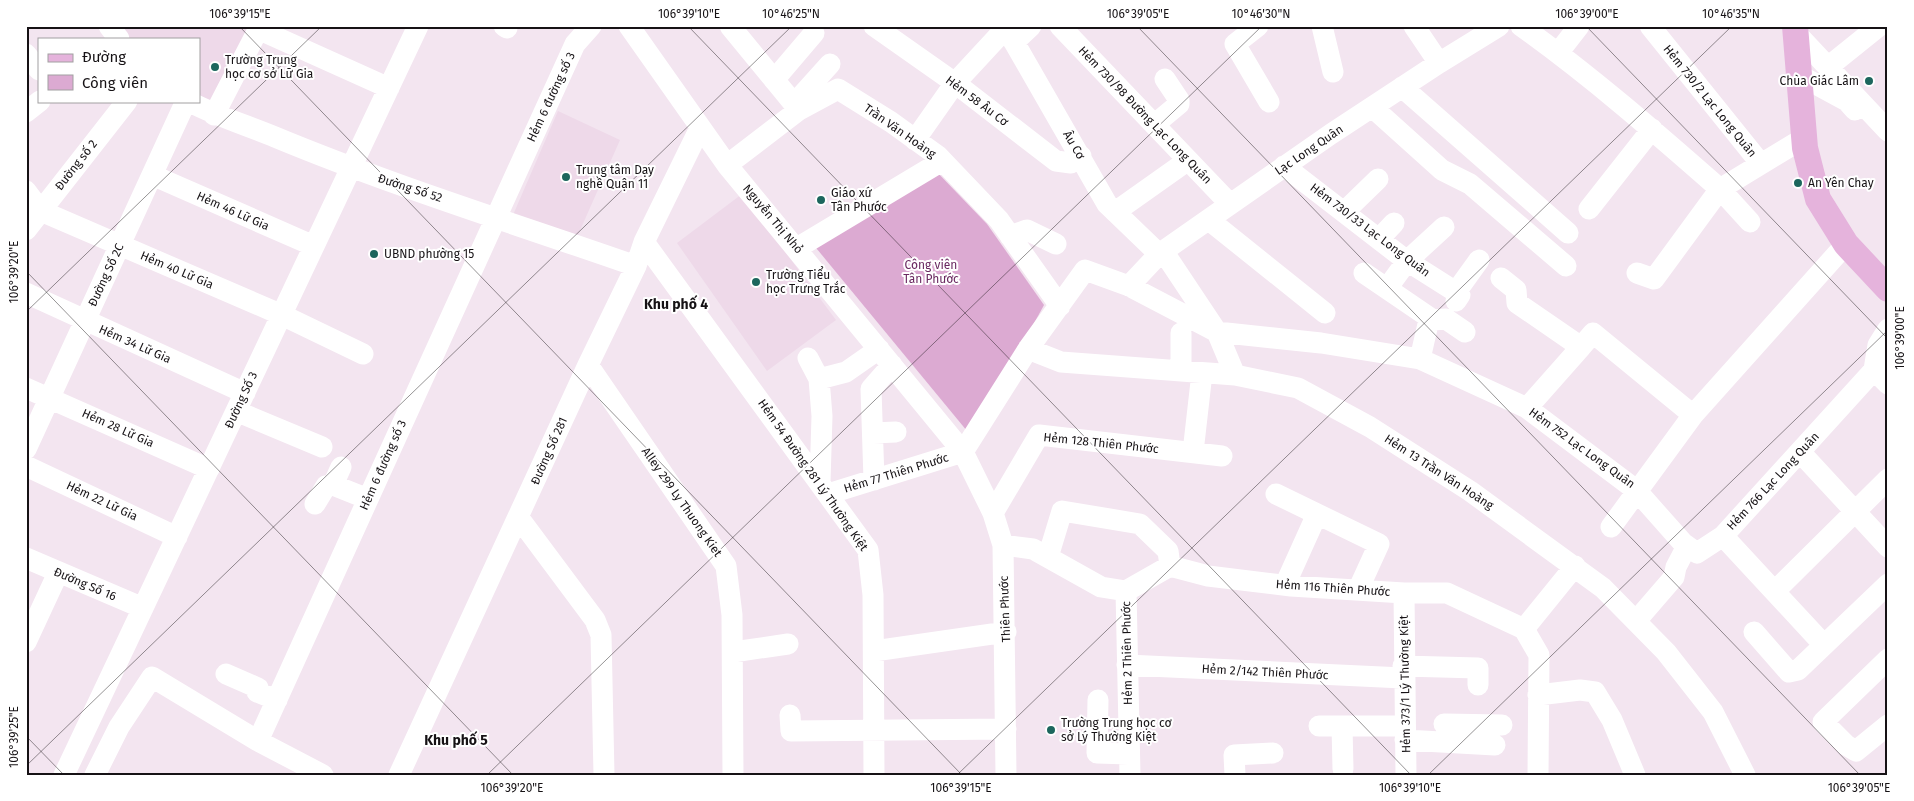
<svg xmlns="http://www.w3.org/2000/svg" width="1914" height="801" font-family="'Fira Sans',sans-serif">
	<style>
		.built { fill: #eed9e9 }
		.green { fill: #dcaad2 }
		.lines { fill: none; stroke-linecap: round; stroke-linejoin: round }
		.minor { stroke: #fff; stroke-width: 21 }
		.major { stroke: #e5b3dc; stroke-width: 26 }
		.ticks { fill: none; stroke: #161215; stroke-width: 1; stroke-opacity: 0.45 }
		.poi-dot { fill: #1c665d; stroke: #fff; stroke-width: 2 }
		.labels { text-anchor: middle; stroke-width: 4; stroke-linejoin: round; paint-order: stroke }
		.poi-label { font-size: 12px; fill: #161215; stroke: #fff; text-anchor: start }
		.street-label { font-size: 12px; fill: #161215; stroke: #fff }
		.park-label { font-size: 12px; fill: #6a2961; stroke: #fff }
		.neighbourhood-label { font-size: 14px; font-weight: bold; fill: #161215; stroke: #fff }
		.neatline { fill: none; stroke: #161215; stroke-width: 2 }
		.ticks-label { font-size: 12px; text-anchor: middle; fill: #161215 }
	</style>
	<rect width="100%" height="100%" fill="#f3e5f0"/>
	<path class="built" d="M120,26h133l-43,78 -11,-8v-57h-69z
		M558,111l62,29 -42,95 -65,-20z
		M742,194l94,126 -69,51 -90,-128z"/>
	<path class="green" d="M936,171l51,53 57,81 -72,132 -160,-194z"/>
	<g class="lines">
		<path class="minor" d="M109,26l10,13
			M504,26l3,2
			M629,26l98,139 236,287 30,61 10,32 3,230
			M730,26l69,84
			M874,26l81,57 101,78 15,2 10,-7
			M1003,26l11,16 93,162 52,50
			M1060,26l170,178
			M1258,26l-23,18 34,58
			M1322,26l11,46
			M1414,26l25,37
			M1521,26c70,50 134,106 199,163l84,-51
			M1650,26l111,138
			M258,29l131,59
			M1795,32l93,99
			M1014,42l17,-16
			M1558,53l21,-27
			M26,54l13,16
			M1828,67l51,-41
			M1799,75l48,26 8,9
			M774,80l40,-47
			M1402,87l166,146
			M188,101c28,15 58,24 87,36 118,49 241,87 361,129
			M794,104l36,-40
			M1372,107l70,63 28,14 96,82
			M26,112l14,-11
			M214,115l46,-89
			M1155,124l24,-20v-4l-14,-21
			M915,140l40,-57 50,-54
			M727,165l72,-55 39,-21 53,33 47,34 61,64 61,86
			M1284,166l123,95 49,31
			M152,175l162,71
			M26,191l15,20 241,104 81,39
			M1589,209l63,-80
			M1115,212l72,-51
			M1344,212l34,-33
			M1209,220l116,93
			M26,230l101,-129
			M1010,236l17,-6 29,14
			M1379,239l15,-16
			M644,242l224,308 5,45 1,180
			M797,248l145,-87
			M1163,251l54,81 18,43
			M1364,273l69,47 13,-1 19,13
			M1637,273l17,6 66,-90 30,33
			M1501,278l15,12 1,13 64,44 12,-14 100,82
			M1129,286l30,-32 172,-120 108,-71 60,-37
			M1388,287l19,-26 37,-34
			M26,293l219,100
			M1456,301l4,-6 -4,-3 23,-32
			M1028,349l33,13 174,13 63,13 72,39 100,64 133,97 63,64 47,60 32,63
			M808,358l11,21 3,37 -2,66
			M1420,359l8,-35 5,-4
			M588,365l138,201 6,49 1,160
			M1874,370l14,14
			M1181,371v-38
			M819,379l27,-7 33,-23
			M26,388l183,81
			M1527,408l54,-61
			M236,411l86,36
			M873,433l23,-1
			M26,449l160,-348
			M963,452l65,-103 57,-79 44,16 88,46 104,11 99,16 107,49 109,82 47,53 14,10 26,-17
			M1193,452l9,-79
			M1800,452l88,95
			M26,466l151,71
			M874,480l-3,-91 21,-24
			M333,485l35,14
			M828,494l135,-42
			M1276,494l103,50 -21,46
			M315,504l11,-18 7,-1 8,-18
			M993,513l46,-78 183,21
			M519,518l76,102 6,15 3,140
			M1611,527l82,-112 153,-171
			M1003,545l30,4 68,38 25,4 44,-25 38,10 83,10 113,7h43l77,36 15,26 -1,120
			M1048,557l14,-46 78,13 28,27 2,15
			M26,558l117,50
			M1285,585l32,-71
			M1126,591l4,184
			M1775,591l113,-112
			M1404,593l2,182
			M1636,621l38,-44 2,-10 11,-21
			M1524,629l51,-63
			M1754,632l35,40 9,-2 90,-86
			M26,642l32,-69
			M1824,645l-101,-109 151,-166 4,-25 10,-16
			M874,651l132,-19
			M733,652l55,-8
			M1888,659l-65,63 23,23 10,6 32,-26
			M1127,665l276,13
			M1403,666l75,2v17
			M226,674l32,14 -1,4 20,8
			M1538,695l42,-5 15,2 17,28 23,55
			M1098,700l-1,53 32,1
			M790,715l1,16 215,-2
			M1444,724l58,1
			M1319,726h86
			M1342,726l1,43
			M1405,740l90,5
			M258,741l65,34
			M64,775l354,-749
			M95,775l24,-48 33,-50 106,64 317,-697 16,-18
			M399,775l189,-410 48,-99 8,-24 56,-114
			M1235,775l-1,-20 39,-2"/>
		<path class="major" d="M1795,26l10,122 13,51 28,45 42,45"/>
	</g>
	<path class="ticks" d="M239,26l723,749M688,26l723,749M1137,26l723,749M1586,26l302,313M26,271l487,504M26,312l296,-286M26,736l38,39M26,766l766,-740M487,775l775,-749M957,775l775,-749M1428,775l460,-445"/>
	<g class="poi-dot">
		<circle cx="215" cy="67" r="5"/>
		<circle cx="1869" cy="81" r="5"/>
		<circle cx="566" cy="177" r="5"/>
		<circle cx="1798" cy="183" r="5"/>
		<circle cx="821" cy="200" r="5"/>
		<circle cx="374" cy="254" r="5"/>
		<circle cx="756" cy="282" r="5"/>
		<circle cx="1051" cy="730" r="5"/>
	</g>
	<g class="labels">
		<g class="poi-label">
			<text x="225" y="64">Trường Trung<tspan x="225" dy="14">học cơ sở Lữ Gia</tspan></text>
			<text x="1859" y="85" text-anchor="end">Chùa Giác Lâm</text>
			<text x="576" y="174">Trung tâm Dạy<tspan x="576" dy="14">nghề Quận 11</tspan></text>
			<text x="1808" y="187">An Yên Chay</text>
			<text x="831" y="197">Giáo xứ<tspan x="831" dy="14">Tân Phước</tspan></text>
			<text x="384" y="258">UBND phường 15</text>
			<text x="766" y="279">Trường Tiểu<tspan x="766" dy="14">học Trưng Trắc</tspan></text>
			<text x="1061" y="727">Trường Trung học cơ<tspan x="1061" dy="14">sở Lý Thường Kiệt</tspan></text>
		</g>
		<g class="street-label">
			<text transform="translate(551 97) rotate(-65)" y="4">Hẻm 6 đường số 3</text>
			<text transform="translate(977 101) rotate(37)" y="4">Hẻm 58 Âu Cơ</text>
			<text transform="translate(1710 101) rotate(51)" y="4">Hẻm 730/2 Lạc Long Quân</text>
			<text transform="translate(1145 115) rotate(46)" y="4">Hẻm 730/98 Đường Lạc Long Quân</text>
			<text transform="translate(900 131) rotate(35)" y="4">Trần Văn Hoàng</text>
			<text transform="translate(1074 145) rotate(60)" y="4">Âu Cơ</text>
			<text transform="translate(1309 150) rotate(-34)" y="4">Lạc Long Quân</text>
			<text transform="translate(76 165) rotate(-52)" y="4">Đường số 2</text>
			<text transform="translate(410 188) rotate(18)" y="4">Đường Số 52</text>
			<text transform="translate(233 211) rotate(24)" y="4">Hẻm 46 Lữ Gia</text>
			<text transform="translate(773 219) rotate(50)" y="4">Nguyễn Thị Nhỏ</text>
			<text transform="translate(1370 230) rotate(37)" y="4">Hẻm 730/33 Lạc Long Quân</text>
			<text transform="translate(177 270) rotate(23)" y="4">Hẻm 40 Lữ Gia</text>
			<text transform="translate(106 275) rotate(-65)" y="4">Đường Số 2C</text>
			<text transform="translate(135 344) rotate(24)" y="4">Hẻm 34 Lữ Gia</text>
			<text transform="translate(241 400) rotate(-65)" y="4">Đường Số 3</text>
			<text transform="translate(118 428) rotate(24)" y="4">Hẻm 28 Lữ Gia</text>
			<text transform="translate(1101 443) rotate(6)" y="4">Hẻm 128 Thiên Phước</text>
			<text transform="translate(1582 448) rotate(36)" y="4">Hẻm 752 Lạc Long Quân</text>
			<text transform="translate(549 451) rotate(-66)" y="4">Đường Số 281</text>
			<text transform="translate(383 465) rotate(-66)" y="4">Hẻm 6 đường số 3</text>
			<text transform="translate(1439 472) rotate(33)" y="4">Hẻm 13 Trần Văn Hoàng</text>
			<text transform="translate(896 473) rotate(-17)" y="4">Hẻm 77 Thiên Phước</text>
			<text transform="translate(813 475) rotate(55)" y="4">Hẻm 54 Đường 281 Lý Thường Kiệt</text>
			<text transform="translate(1773 481) rotate(-47)" y="4">Hẻm 766 Lạc Long Quân</text>
			<text transform="translate(102 501) rotate(25)" y="4">Hẻm 22 Lữ Gia</text>
			<text transform="translate(682 502) rotate(55)" y="4">Alley 299 Ly Thuong Kiet</text>
			<text transform="translate(85 584) rotate(23)" y="4">Đường Số 16</text>
			<text transform="translate(1333 588) rotate(4)" y="4">Hẻm 116 Thiên Phước</text>
			<text transform="translate(1005 609) rotate(-92)" y="4">Thiên Phước</text>
			<text transform="translate(1127 653) rotate(-91)" y="4">Hẻm 2 Thiên Phước</text>
			<text transform="translate(1265 672) rotate(3)" y="4">Hẻm 2/142 Thiên Phước</text>
			<text transform="translate(1405 684) rotate(-91)" y="4">Hẻm 373/1 Lý Thường Kiệt</text>
		</g>
		<g class="park-label">
			<text x="931" y="269">Công viên<tspan x="931" dy="14">Tân Phước</tspan></text>
		</g>
		<g class="neighbourhood-label">
			<text x="676" y="309">Khu phố 4</text>
			<text x="456" y="745">Khu phố 5</text>
		</g>
	</g>
	<rect width="1914" height="801" fill="none" stroke="#ffffff" stroke-width="55"/>
	<rect x="38" y="38" width="162" height="65" fill="#ffffff" stroke="#a2a0a1"/>
	<rect x="48" y="54" width="25" height="8" fill="#e5b3dc" stroke="#a2a0a1"/>
	<text x="82" y="62" font-size="15" fill="#161215">Đường</text>
	<rect x="48" y="75" width="25" height="15" fill="#dcaad2" stroke="#a2a0a1"/>
	<text x="82" y="88" font-size="15" fill="#161215">Công viên</text>
	<rect x="28" y="28" width="1858" height="746" class="neatline"/>
	<g class="ticks-label">
		<text x="240" y="18">106°39'15"E</text>
		<text x="689" y="18">106°39'10"E</text>
		<text x="791" y="18">10°46'25"N</text>
		<text x="1138" y="18">106°39'05"E</text>
		<text x="1261" y="18">10°46'30"N</text>
		<text x="1587" y="18">106°39'00"E</text>
		<text x="1731" y="18">10°46'35"N</text>
		<text transform="translate(14 272) rotate(-90)" y="4">106°39'20"E</text>
		<text transform="translate(1900 338) rotate(-90)" y="4">106°39'00"E</text>
		<text transform="translate(14 737) rotate(-90)" y="4">106°39'25"E</text>
		<text x="512" y="792">106°39'20"E</text>
		<text x="961" y="792">106°39'15"E</text>
		<text x="1410" y="792">106°39'10"E</text>
		<text x="1859" y="792">106°39'05"E</text>
	</g>
</svg>
